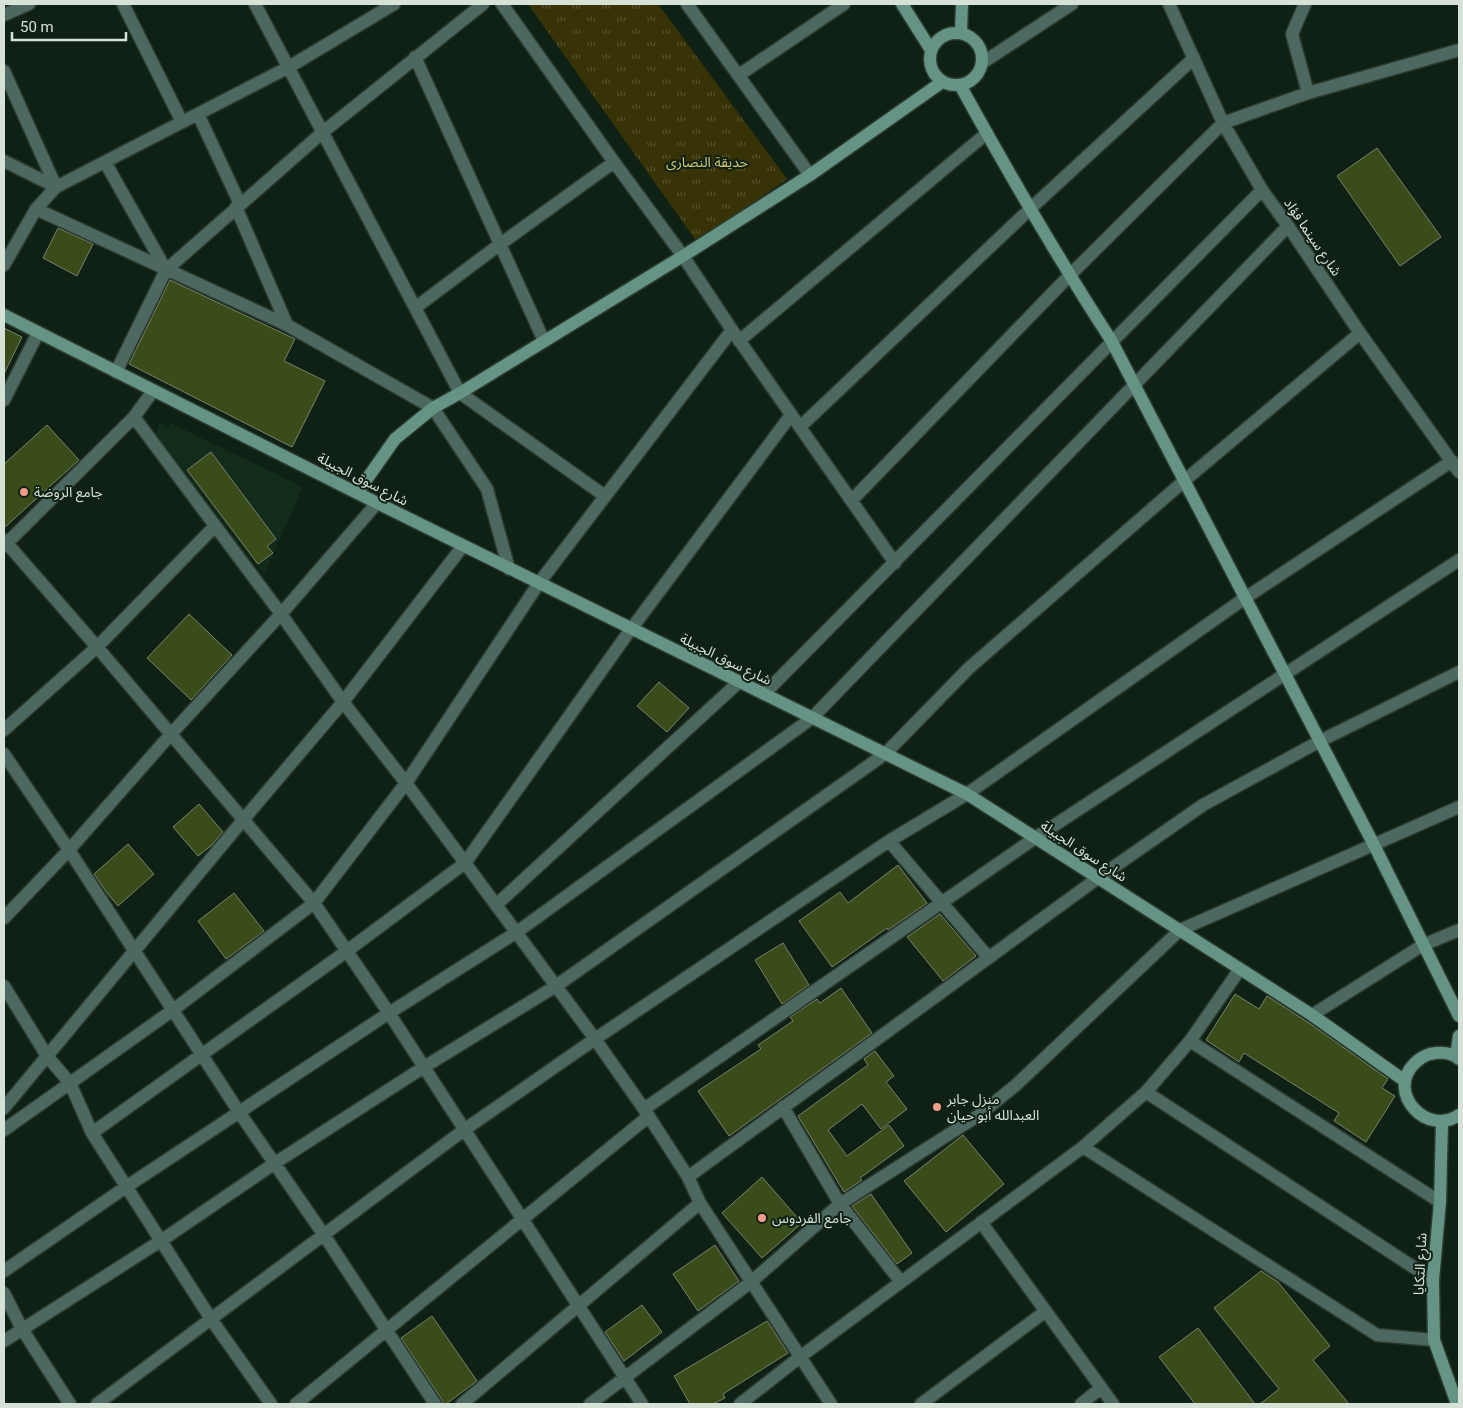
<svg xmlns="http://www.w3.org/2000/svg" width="1463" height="1408" font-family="Roboto,'Noto Sans Arabic',sans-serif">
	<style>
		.built { fill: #132b1a }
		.grass { fill: url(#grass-tufts) }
		.building { fill: #394c19; stroke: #78826c }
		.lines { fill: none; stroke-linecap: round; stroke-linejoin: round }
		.street-casing { stroke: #2b3c2f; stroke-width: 15 }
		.secondary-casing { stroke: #2b3c2f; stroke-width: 15 }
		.street { stroke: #4c6860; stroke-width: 12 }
		.secondary { stroke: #659386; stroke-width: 12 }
		.poi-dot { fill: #f49d8d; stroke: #0f2114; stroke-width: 2 }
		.labels { text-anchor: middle; stroke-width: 4; stroke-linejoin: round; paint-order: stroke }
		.park-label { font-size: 14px; fill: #d1c871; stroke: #0f2114 }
		.street-label { font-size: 14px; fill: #d6e1d8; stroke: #0f2114 }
		.poi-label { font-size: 14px; fill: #d6e1d8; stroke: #0f2114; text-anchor: start }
	</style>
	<defs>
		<pattern id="grass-tufts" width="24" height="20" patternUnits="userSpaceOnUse" patternTransform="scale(1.25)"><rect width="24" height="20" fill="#383306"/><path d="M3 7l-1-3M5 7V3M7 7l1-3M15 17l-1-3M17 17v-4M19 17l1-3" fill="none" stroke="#54502a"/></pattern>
	</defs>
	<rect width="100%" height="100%" fill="#0f2114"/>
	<path class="built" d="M160,422l7,7 4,-6 132,64 -39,88 -108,-141z"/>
	<path class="grass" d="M528,4h130l129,175 -90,63z"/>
	<path class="building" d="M1377,148l64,89 -41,29 -63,-90z
		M58,228l35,16 -16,32 -34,-18z
		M170,280l125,59 -11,22 41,20 -33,66 -163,-83z
		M4,328l18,9 -18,37z
		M47,425l32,35 -75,68v-64z
		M211,452l65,87 -9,7 6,7 -15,11 -71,-94z
		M189,614l43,41 -41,45 -44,-42z
		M659,682l30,26 -22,24 -30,-26z
		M199,804l24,28 -11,13 -14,11 -25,-29z
		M128,844l26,30 -36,32 -11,-13 -13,-19z
		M898,865l29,38 -39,27 -1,-2 -55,39 -33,-46 41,-29 8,11z
		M234,893l30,38 -38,28 -28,-38z
		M940,914l36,42 -33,25 -36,-44z
		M783,943l26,42 -27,19 -27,-44z
		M841,988l31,45 -143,103 -31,-45 63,-42 -3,-4 35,-24 -3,-4 27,-18 3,4z
		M1235,994l24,15 8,-13 42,27 79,56 -6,9 13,8 -29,46 -32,-21 5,-8 -95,-60 -5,9 -33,-22z
		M875,1051l19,25 -8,6 21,27 -26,20 -19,-25 -34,26 19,26 42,-31 15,21 -44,32 2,2 -18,12 -46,-76 70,-51 -4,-6z
		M963,1135l41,49 -58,48 -42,-51z
		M762,1177l40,46 -40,35 -40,-45z
		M871,1194l41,59 -15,11 -45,-58z
		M715,1245l24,36 -41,30 -25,-37z
		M1261,1271l17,11 52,64 -17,14 36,44h-89l19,-15 -65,-81z
		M642,1305l20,27 -38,29 -19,-29z
		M432,1316l45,65 -31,23h-3l-1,-4 -41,-62z
		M767,1321l21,32 -65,41 2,4 -12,6h-23l-16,-28z
		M1198,1328l57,76h-60l-36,-47z"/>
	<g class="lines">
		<defs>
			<path id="street" d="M123,4l59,118
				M255,4l205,389 145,103
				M502,4l112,158 69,94 49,74 163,233
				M687,4l123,171
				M1169,4l54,119 39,67 26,36 72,107 99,139
				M1305,4l-13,30 16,59
				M4,15l25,-11
				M415,57l129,284
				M982,63l90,-59
				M4,71l52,116 -52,-26
				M739,75l105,-71
				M198,114l42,90
				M105,162l61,108
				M236,207l51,118
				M36,209l251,116 146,83 54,81 22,80
				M4,265l32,-56 20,-22 233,-120 105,-63
				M415,308l84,-63 115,-83
				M739,341l248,-208
				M116,372l50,-102 157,-138 160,-128
				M4,400l34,-67
				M134,417l147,197 62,88 63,81 189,256 49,70 44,68 12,26 131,201
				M800,427l230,-218 164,-151
				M852,500l217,-224 154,-153 85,-30 151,-43
				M4,540l93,107 217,256 75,110 253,391
				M4,546l130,-129 19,-26
				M764,694c167,-167 331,-337 498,-504
				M4,730l93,-83 118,-121
				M4,754l65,96 170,262 85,123 111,169
				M889,841l100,117
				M496,905l243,-223
				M4,918l65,-68 102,-116 110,-120 96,-111
				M4,986l43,70 23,27 22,50 255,-182 118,-88 161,-227 165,-221
				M1312,1015l111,-70 36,-15
				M1190,1041l250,161
				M1146,1092l287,188
				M783,1107l57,97 61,78
				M4,1108l239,-288 100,-118 120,-156
				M644,1109l391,-271 424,-278
				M4,1130l169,-120 141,-107 92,-120 133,-200 193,-253
				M92,1133l119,186 60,85
				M1083,1147l294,188 57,5
				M688,1177l410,-299 105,-73 117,-64 139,-69
				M981,1222l132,182
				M4,1271l122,-84 263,-174 128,-81 295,-214 476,-492
				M4,1293l18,36 48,75
				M4,1341l158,-101 113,-77 149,-96 132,-81 329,-232 84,-86 215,-187 176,-148
				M97,1404l367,-274 131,-91 294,-198 78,-47 278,-196 207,-137
				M296,1404l353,-288
				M462,1404l238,-201
				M590,1404l161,-122 89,-78 139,-89 37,-30 164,-155 279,-123
				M740,1404l60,-47 283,-210 63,-55 44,-51 50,-72
				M921,1404l125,-93
				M1081,1404l20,-16"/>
			<path id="secondary" d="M902,4l29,46
				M930 59a26 26 0 1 1 52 0a26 26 0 1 1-52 0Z
				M961,33l1,-29
				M960,85c48,87 97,172 151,255l263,505 85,171
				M4,315l353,178 610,301 345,221 93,66
				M357,493l38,-54 38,-31 27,-15 223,-137 127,-81 132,-93
				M1456,1056l3,-20
				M1459,1059c-8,-7 -19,-7 -29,-5 -7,2 -11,5 -16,10 -28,29 13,73 45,51
				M1442,1122l-2,80 -7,78 1,60 23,64"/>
		</defs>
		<use href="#street" class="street-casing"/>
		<use href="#secondary" class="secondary-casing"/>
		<use href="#street" class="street"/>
		<use href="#secondary" class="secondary"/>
	</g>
	<g class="poi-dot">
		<circle cx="24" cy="492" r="5"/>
		<circle cx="937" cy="1107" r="5"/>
		<circle cx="762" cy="1218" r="5"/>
	</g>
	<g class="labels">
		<g class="park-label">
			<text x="707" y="167">حديقة النصارى</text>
		</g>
		<g class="street-label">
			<text transform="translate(1313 237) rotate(56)" y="5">شارع سينما فؤاد</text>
			<text transform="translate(363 479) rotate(27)" y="5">شارع سوق الجبيلة</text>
			<text transform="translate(726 659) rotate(26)" y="5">شارع سوق الجبيلة</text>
			<text transform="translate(1084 851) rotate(33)" y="5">شارع سوق الجبيلة</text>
			<text transform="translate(1420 1264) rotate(-87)" y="5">شارع التكايا</text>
		</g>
		<g class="poi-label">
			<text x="34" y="497">جامع الروضة</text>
			<text x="947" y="1104">منزل جابر<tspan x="947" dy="16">العبدالله أبو حيان</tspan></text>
			<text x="772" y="1223">جامع الفردوس</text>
		</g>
	</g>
	<rect width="1463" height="1408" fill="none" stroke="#d6e1d8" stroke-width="10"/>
	<path d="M12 32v8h114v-8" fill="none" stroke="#d6e1d8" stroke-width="2.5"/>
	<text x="20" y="32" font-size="15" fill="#d6e1d8" stroke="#0f2114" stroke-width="4" paint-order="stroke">50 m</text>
</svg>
